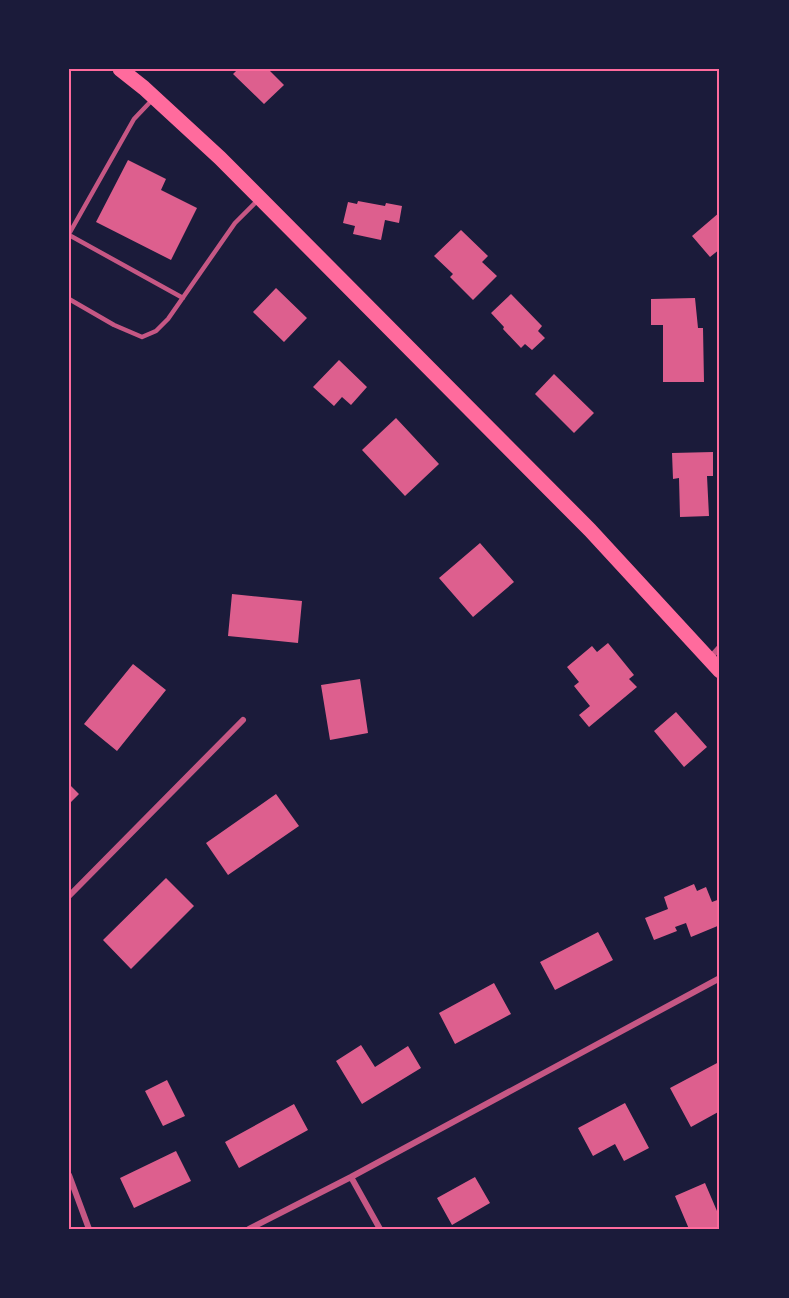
<svg xmlns="http://www.w3.org/2000/svg" width="789" height="1298" font-family="'PT Sans',sans-serif">
	<style>
		.building { fill: #dd5f8e }
		.lines { fill: none; stroke-linecap: round; stroke-linejoin: round }
		.service { stroke: #c65784; stroke-width: 4.5 }
		.minor { stroke: #c65784; stroke-width: 6 }
		.primary { stroke: #ff6b9d; stroke-width: 15 }
		.neatline { fill: none; stroke: #ff6b9d; stroke-width: 2 }
	</style>
	<rect width="100%" height="100%" fill="#1b1b3a"/>
	<path class="building" d="M238,69h30l16,16 -20,19 -31,-30z
		M128,160l38,19 -5,11 36,18 -26,52 -75,-38z
		M358,201l27,5 1,-3 16,3 -3,17 -14,-3 -4,20 -28,-6 2,-8 -12,-3 5,-21 9,2z
		M720,212v37l-10,8 -18,-21z
		M461,230l27,26 -6,6 15,14 -24,24 -23,-23 3,-3 -19,-18z
		M276,288l31,30 -23,24 -31,-30z
		M511,294l31,32 -4,5 7,7 -13,12 -7,-6 -4,4 -18,-19 1,-2 -13,-14z
		M695,298l3,30h5l1,54h-41v-57h-12v-26z
		M339,360l28,27 -16,18 -9,-8 -8,9 -21,-19z
		M554,374l40,39 -20,20 -39,-39z
		M396,418l43,46 -34,32 -43,-46z
		M713,452v24h-6l2,40 -29,1 -1,-39 -6,1 -1,-26z
		M480,543l34,39 -41,35 -34,-39z
		M232,594l70,7 -4,42 -70,-7z
		M608,643l26,32 -5,4 8,8 -48,40 -10,-12 11,-9 -16,-20 5,-4 -12,-15 25,-21 5,6z
		M133,664l33,26 -49,61 -33,-27z
		M360,679l8,54 -38,7 -9,-55z
		M676,712l31,35 -23,20 -30,-36z
		M69,784l10,10 -10,10z
		M276,794l23,32 -71,49 -22,-32z
		M166,878l28,28 -63,63 -28,-29z
		M694,884l3,7 9,-4 6,15 8,-3v26l-29,12 -5,-14 -11,4 2,4 -23,9 -9,-22 23,-9 -4,-12z
		M598,932l15,28 -58,30 -15,-28z
		M494,983l17,31 -56,30 -16,-31z
		M361,1045l14,22 33,-21 13,22 -59,36 -26,-43z
		M719,1062l1,49 -29,16 -21,-39z
		M167,1080l18,36 -22,10 -18,-35z
		M625,1103l24,45 -25,13 -9,-17 -22,12 -15,-28z
		M294,1104l14,26 -69,38 -14,-26z
		M176,1151l15,30 -57,27 -14,-30z
		M475,1177l15,26 -38,22 -15,-27z
		M705,1183l15,35v11h-31l-14,-33z"/>
	<g class="lines">
		<path class="service" d="M69,234l65,-115 19,-20
			M69,235l114,63
			M69,299l45,26 28,12 14,-6 12,-12 67,-96 23,-23"/>
		<path class="minor" d="M710,658l10,-11
			M69,896l174,-176
			M69,1175l20,54
			M351,1177l29,52
			M249,1229l102,-52 369,-199"/>
		<path class="primary" d="M120,69l24,19 76,70 370,372 130,141"/>
	</g>
	<rect width="789" height="1298" fill="none" stroke="#1b1b3a" stroke-width="141"/>
	<rect x="70" y="70" width="648" height="1158" class="neatline"/>
</svg>
